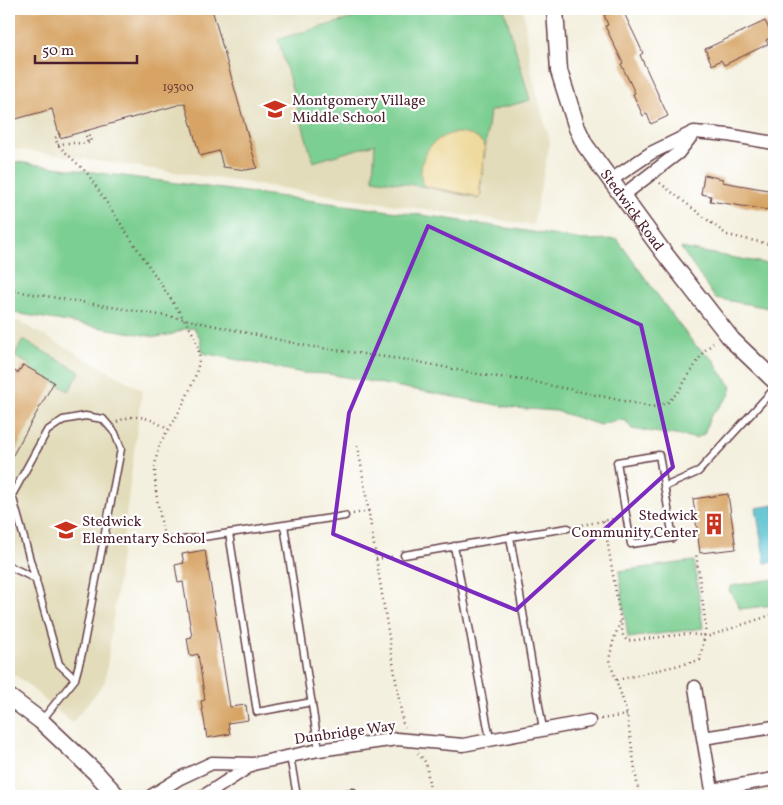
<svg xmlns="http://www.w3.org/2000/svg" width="783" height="805" font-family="Vollkorn,serif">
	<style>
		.built { fill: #e2dcba }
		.green { fill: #7bcf92; stroke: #62775e }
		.sand { fill: #eeda9e; stroke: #9c7c64 }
		.water { fill: #53bfce; stroke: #4e6f7c }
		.building { fill: #d7a465 }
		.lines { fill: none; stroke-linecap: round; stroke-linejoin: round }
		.service-casing { stroke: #643e46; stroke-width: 9 }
		.minor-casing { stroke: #643e46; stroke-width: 15 }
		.tertiary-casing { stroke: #643e46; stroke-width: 19 }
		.path { stroke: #643e46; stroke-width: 2.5; stroke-dasharray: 1 4; stroke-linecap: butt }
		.service { stroke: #fff; stroke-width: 6 }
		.minor { stroke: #fff; stroke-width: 12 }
		.tertiary { stroke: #fff; stroke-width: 16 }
		.marked { fill: none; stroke: #7b2cbf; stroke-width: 4; stroke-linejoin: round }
		.labels { text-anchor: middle; stroke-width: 4.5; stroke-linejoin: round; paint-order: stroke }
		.number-label { font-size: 12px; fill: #6d403a }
		.poi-label { font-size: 15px; fill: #4a1f2b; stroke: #fff; text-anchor: start }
		.street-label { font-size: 15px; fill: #4a1f2b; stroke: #fff }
	</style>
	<rect width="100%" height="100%" fill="#fff"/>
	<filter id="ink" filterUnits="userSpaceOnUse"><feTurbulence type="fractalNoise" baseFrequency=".02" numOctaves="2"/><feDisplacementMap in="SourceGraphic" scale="10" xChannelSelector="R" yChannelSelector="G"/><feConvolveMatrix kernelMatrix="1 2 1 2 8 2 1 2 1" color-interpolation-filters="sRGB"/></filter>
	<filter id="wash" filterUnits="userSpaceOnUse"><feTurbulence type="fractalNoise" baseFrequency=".0096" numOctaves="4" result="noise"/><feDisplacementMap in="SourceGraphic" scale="20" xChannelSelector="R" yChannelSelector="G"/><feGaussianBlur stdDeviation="1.12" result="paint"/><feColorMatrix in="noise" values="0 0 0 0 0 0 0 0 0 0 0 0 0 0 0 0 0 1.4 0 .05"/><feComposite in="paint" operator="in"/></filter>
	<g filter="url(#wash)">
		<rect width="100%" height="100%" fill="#f4f0df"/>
		<path class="built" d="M 9,9 L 523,9 L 532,76 L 550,142 L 533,225 L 9,148 Z
			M 9,321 L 20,322 L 142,390 L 105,682 L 72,723 L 23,681 L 9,671 Z"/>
		<path class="green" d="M 386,9 L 504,9 L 530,100 L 490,111 L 480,189 L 481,195 L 479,198 L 427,187 L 373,179 L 375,144 L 313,162 L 278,39 Z
			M 9,161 L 436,217 L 583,240 L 617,239 L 677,322 L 695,345 L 715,361 L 718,369 L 732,387 L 729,396 L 710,417 L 704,434 L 696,438 L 632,429 L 625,420 L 612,421 L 600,425 L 556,411 L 514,408 L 329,374 L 303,373 L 203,353 L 200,338 L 194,328 L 184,329 L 173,334 L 156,337 L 9,312 Z
			M 681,248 L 774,265 L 774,309 L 715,298 Z
			M 23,340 L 80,372 L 69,391 L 29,368 L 30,365 L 14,356 Z
			M 694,561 L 703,628 L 628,638 L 619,571 Z
			M 774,579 L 774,605 L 740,609 L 729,590 L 731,586 Z"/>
		<path class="sand" d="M 454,133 C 465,133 479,135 485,147 L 480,189 L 481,195 L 477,199 L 470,195 L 427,187 L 422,183 C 417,159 430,138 454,133 Z"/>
		<path class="water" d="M 774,505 L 774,562 L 765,563 L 756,508 Z"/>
		<g id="blocks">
			<path class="building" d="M 9,9 L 212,9 L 257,168 L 246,170 L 223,167 L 219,151 L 200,156 L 185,103 L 60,138 L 52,109 L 9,121 Z
				M 618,9 L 622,9 L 636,38 L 643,53 L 640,55 L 668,116 L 651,124 L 647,114 L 643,116 L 633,94 L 635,93 L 621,64 L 623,63 L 605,26 L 608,25 L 604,15 Z
				M 765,21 L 773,37 L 766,40 L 768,44 L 724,65 L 721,60 L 712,65 L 705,49 Z
				M 704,175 L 723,179 L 722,182 L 774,191 L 774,211 L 710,201 L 711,196 L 701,194 Z
				M 23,365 L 54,382 L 9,462 L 9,368 L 18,373 Z
				M 728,494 L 736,549 L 700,553 L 693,499 Z
				M 205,550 L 230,707 L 246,705 L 248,720 L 228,723 L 230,734 L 207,738 L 201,701 L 205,700 L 198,654 L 190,656 L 187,638 L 192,637 L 183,582 L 178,583 L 175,565 L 184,563 L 182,554 Z"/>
		</g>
	</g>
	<g filter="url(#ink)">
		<use href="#blocks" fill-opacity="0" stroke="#643e46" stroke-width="1"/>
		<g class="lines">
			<g class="service-casing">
				<path id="service" d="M 659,455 L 673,538 L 631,544 L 617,462 Z
					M 664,487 L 698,472 L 774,389
					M 284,525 L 345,516
					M 229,533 L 257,712 L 312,702
					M 510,537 L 568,528
					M 183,540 L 284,525 L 319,750
					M 454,546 L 490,739
					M 404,555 L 510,537 L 543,729
					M 9,566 L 36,579
					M 42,720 L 75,679 L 82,653 L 121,449 L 115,433 L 103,419 L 85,416 L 63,420 L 47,431 L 12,495 L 59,664 L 75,679
					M 290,756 L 297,796
					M 331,796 L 353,792 L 354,796"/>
			</g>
			<g class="minor-casing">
				<path id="minor" d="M 611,180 L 651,153 L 694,132 L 728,135 L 774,143
					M 622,196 L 678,153 L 693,134
					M 695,687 L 703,738
					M 774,727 L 703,738 L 712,790 L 774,779
					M 151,796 L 180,778 L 212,763 L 253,764 L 319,750 L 397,739 L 463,745 L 589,721
					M 204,796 L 253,764"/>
			</g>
			<g class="tertiary-casing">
				<g id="tertiary">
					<path id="s1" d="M 555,9 L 559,71 L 577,128 L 585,145 L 661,249 L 732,340 L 774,380"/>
					<path d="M 9,697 L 41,721 L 96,773 L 117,796"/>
				</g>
			</g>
			<path class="path" d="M 749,10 L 769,12 L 774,10
				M 85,131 L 88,144
				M 60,134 L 55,138 L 58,145 L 87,173 L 184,319 C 191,330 198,340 199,353 C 201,372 183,404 174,421 C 169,429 162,438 159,447 C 150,474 158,504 163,531 L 169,536 L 175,538
				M 58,145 C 73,140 80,146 91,142 L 88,130
				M 660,183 L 727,235 L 774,245
				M 9,290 L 184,319 L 307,346 L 414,361 L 483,375 L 525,380 L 652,407 L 667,403 L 678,392 L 704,351 L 716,341
				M 117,422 C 135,412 153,418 168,430
				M 358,446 L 403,724 L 405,727
				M 353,514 L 369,511
				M 604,521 L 623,635 L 627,641 L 687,634 L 709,636 L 774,614
				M 577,526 L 618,518
				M 376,559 L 395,556
				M 620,622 L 613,642 L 609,660 L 622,697 L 627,715 L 639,796
				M 617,680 L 700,660 L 706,627 L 696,553
				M 601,719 L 627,715
				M 418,753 L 426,763 L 431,796"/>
			<use href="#service" class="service"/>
			<use href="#minor" class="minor"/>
			<use href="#tertiary" class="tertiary"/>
		</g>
	</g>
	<path class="marked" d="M 428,226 L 641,325 L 673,467 L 516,610 L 333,534 L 349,413 Z"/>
	<defs>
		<g id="school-bare" transform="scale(1.725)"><path d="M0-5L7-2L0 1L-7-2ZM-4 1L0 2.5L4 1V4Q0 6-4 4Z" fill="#c8321e" stroke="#fff" stroke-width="2.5" paint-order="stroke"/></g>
		<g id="building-bare" transform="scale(1.725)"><path d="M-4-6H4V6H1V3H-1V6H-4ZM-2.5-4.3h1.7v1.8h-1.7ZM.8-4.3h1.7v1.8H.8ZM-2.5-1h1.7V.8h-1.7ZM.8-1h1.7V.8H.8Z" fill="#c8321e" stroke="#fff" stroke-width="2.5" paint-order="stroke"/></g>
	</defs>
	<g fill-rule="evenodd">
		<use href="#school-bare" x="275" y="109"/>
		<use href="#building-bare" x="714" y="524"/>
		<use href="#school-bare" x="66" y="530"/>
	</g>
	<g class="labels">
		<g class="number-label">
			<text x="178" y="91">19300</text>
		</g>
		<g class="poi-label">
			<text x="292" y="105">Montgomery Village<tspan x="292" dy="17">Middle School</tspan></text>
			<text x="698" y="520" text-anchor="end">Stedwick<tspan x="698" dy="17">Community Center</tspan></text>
			<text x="82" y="526">Stedwick<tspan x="82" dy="17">Elementary School</tspan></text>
		</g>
		<g class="street-label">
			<text dy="5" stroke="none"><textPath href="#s1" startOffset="221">Stedwick Road</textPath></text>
			<text transform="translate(345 732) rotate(-8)" y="5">Dunbridge Way</text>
		</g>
	</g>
	<rect width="783" height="805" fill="none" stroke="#fff" stroke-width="30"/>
	<path d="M35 55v8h102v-8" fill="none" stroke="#4a1f2b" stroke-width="2.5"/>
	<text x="42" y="55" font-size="15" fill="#4a1f2b" stroke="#ffffff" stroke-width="4" paint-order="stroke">50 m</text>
</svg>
